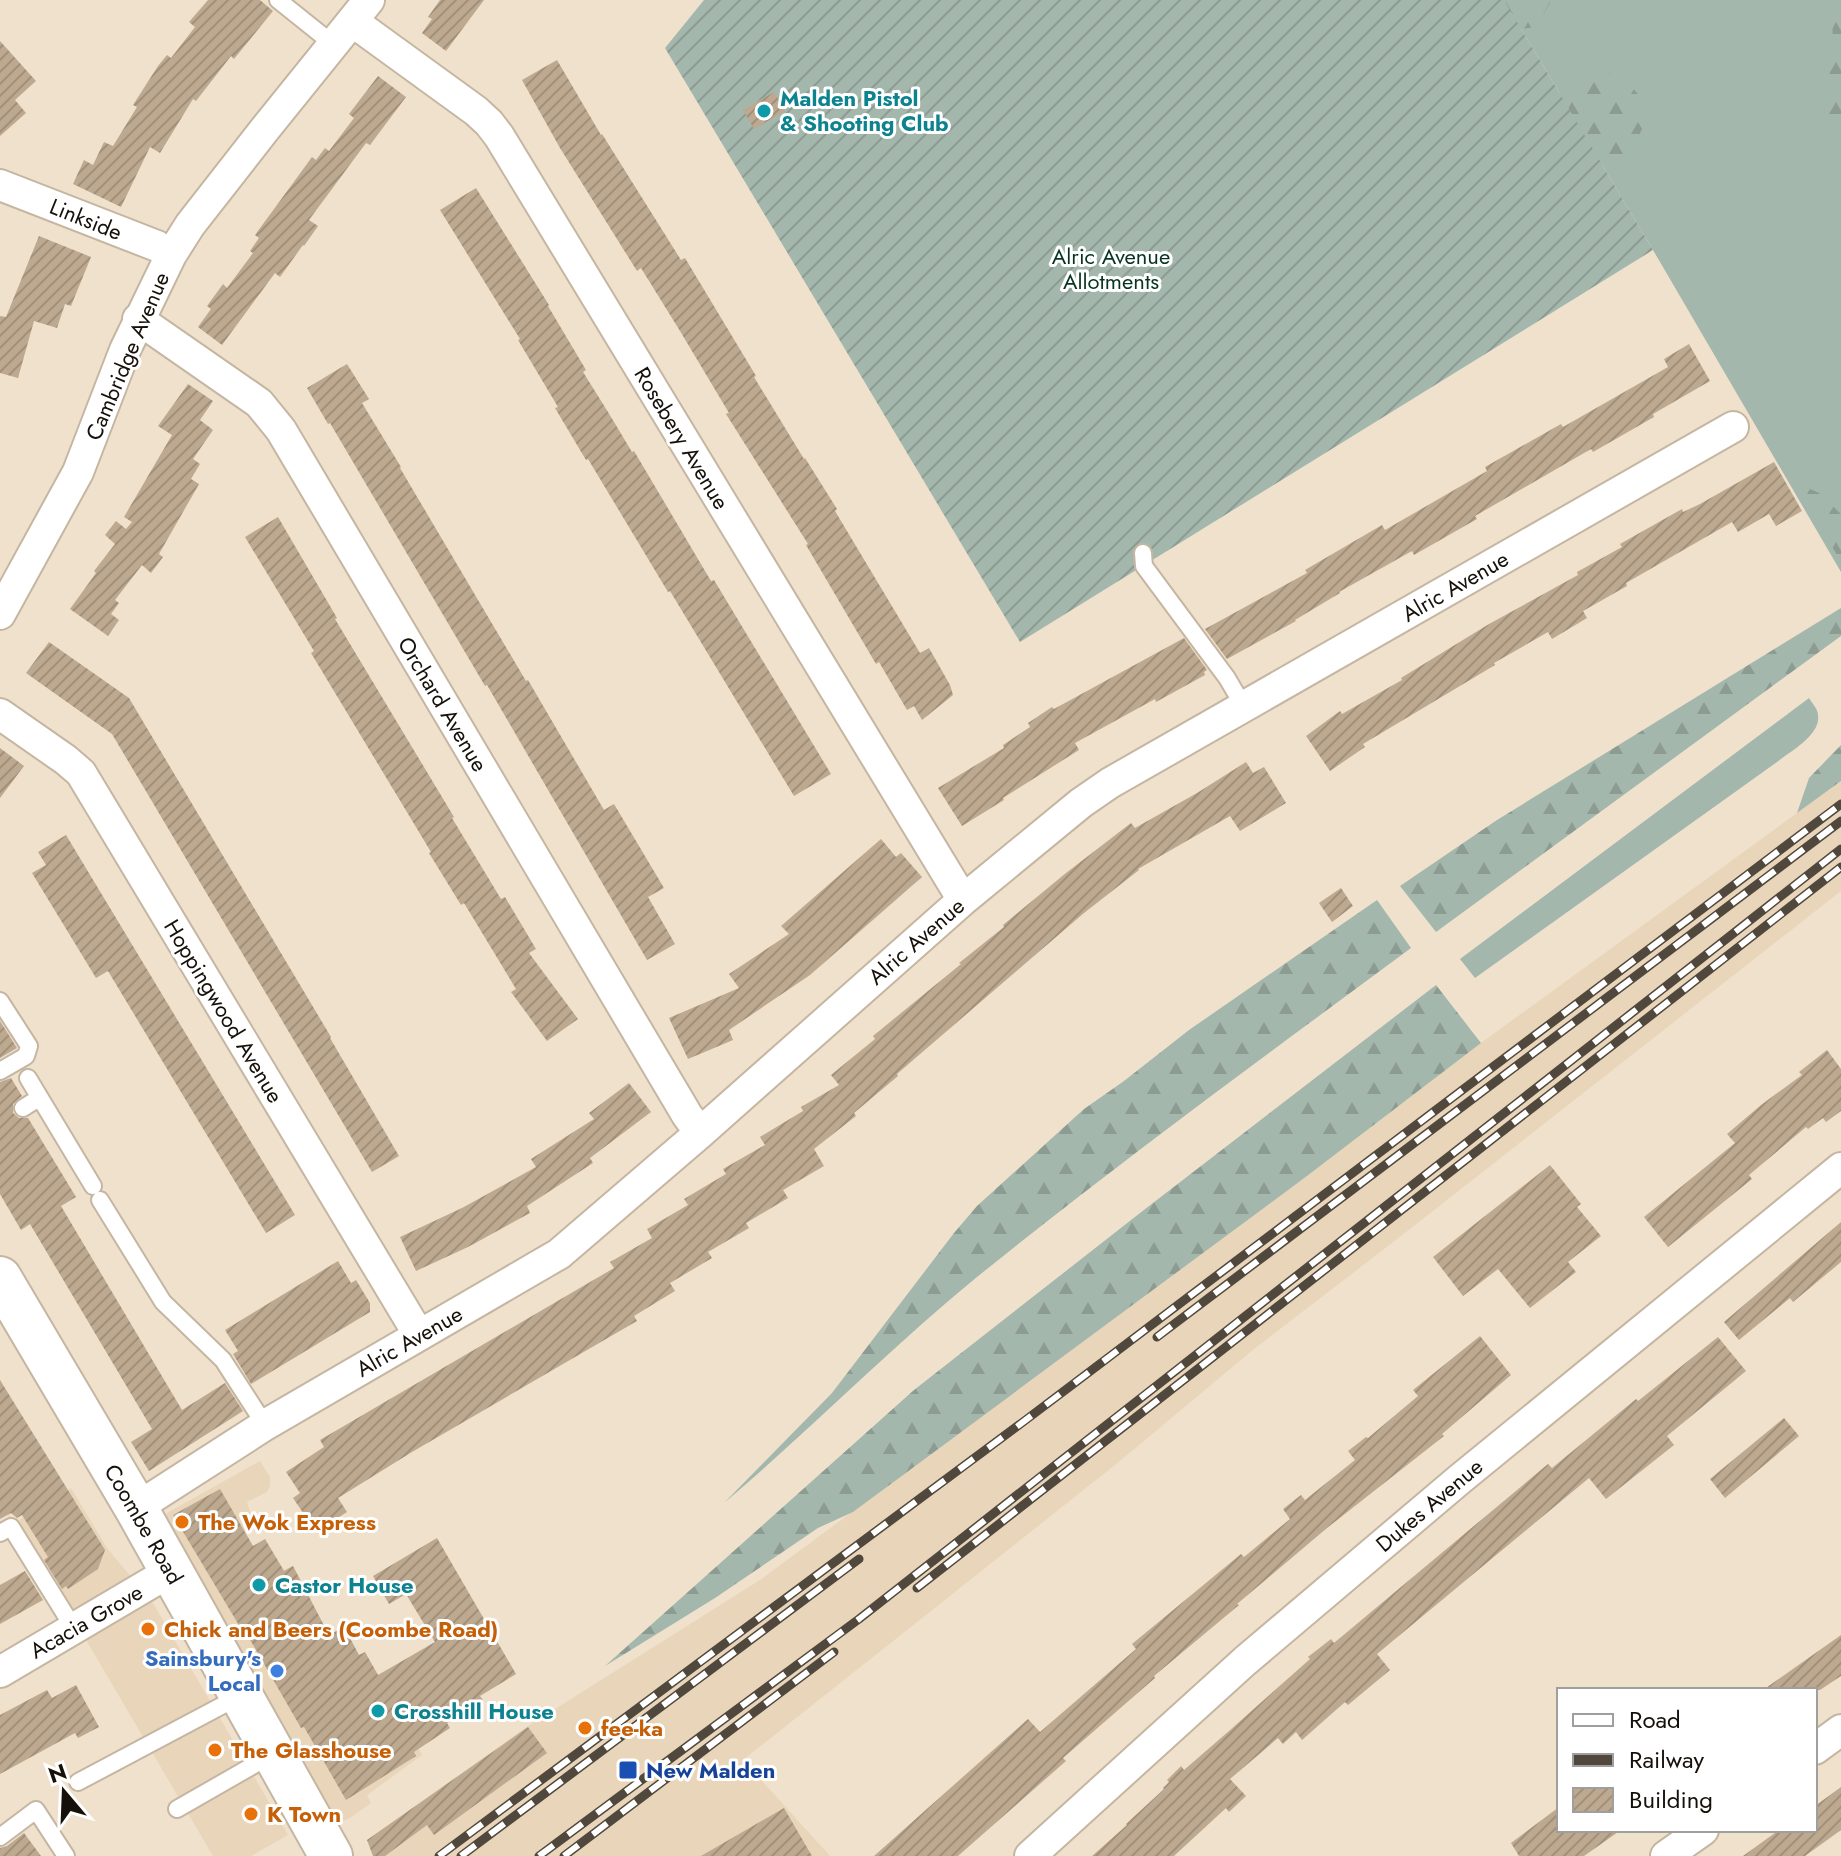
<svg xmlns="http://www.w3.org/2000/svg" width="1841" height="1856" font-family="Jost,sans-serif">
	<style>
		.built { fill: #e9d5ba }
		.grass { fill: #a4b7ac }
		.forest { fill: url(#forest-firs) }
		.garden { fill: url(#garden-furrows) }
		.building { fill: url(#building-hatch) }
		.lines { fill: none; stroke-linecap: round; stroke-linejoin: round }
		.service-casing { stroke: #c5b6a2; stroke-width: 20 }
		.minor-casing { stroke: #c5b6a2; stroke-width: 34 }
		.secondary-casing { stroke: #c5b6a2; stroke-width: 46 }
		.service { stroke: #fff; stroke-width: 16 }
		.minor { stroke: #fff; stroke-width: 30 }
		.secondary { stroke: #fff; stroke-width: 42 }
		.rail-casing { stroke: #50483d; stroke-width: 9 }
		.rail { stroke: #fff; stroke-width: 6; stroke-dasharray: 18; stroke-linecap: butt }
		.culture-dot { fill: #0f9aa8; stroke: #fff; stroke-width: 3 }
		.food-dot { fill: #e8710a; stroke: #fff; stroke-width: 3 }
		.shop-dot { fill: #3f7fe0; stroke: #fff; stroke-width: 3 }
		.transit-dot { fill: #1a4fb4; stroke: #fff; stroke-width: 3 }
		.labels { text-anchor: middle; stroke-width: 6; stroke-linejoin: round; paint-order: stroke }
		.culture-label { font-size: 22px; font-weight: bold; fill: #0d838f; stroke: #fff; text-anchor: start }
		.street-label { font-size: 22px; fill: #151009; stroke: #fff }
		.park-label { font-size: 22px; fill: #073421; stroke: #fff }
		.food-label { font-size: 22px; font-weight: bold; fill: #c56008; stroke: #fff; text-anchor: start }
		.shop-label { font-size: 22px; font-weight: bold; fill: #366cbe; stroke: #fff; text-anchor: end }
		.transit-label { font-size: 22px; font-weight: bold; fill: #164399; stroke: #fff; text-anchor: start }
	</style>
	<defs>
		<pattern id="forest-firs" width="22" height="20" patternUnits="userSpaceOnUse" patternTransform="scale(2)"><rect width="22" height="20" fill="#a4b7ac"/><path d="M5 1l3.5 6h-7zM16 11l3.5 6h-7z" fill="#8c9c93"/></pattern>
		<pattern id="garden-furrows" width="10" height="10" patternUnits="userSpaceOnUse" patternTransform="scale(2)"><rect width="10" height="10" fill="#a4b7ac"/><path d="M-1 1l2-2M0 10L10 0M9 11l2-2" fill="none" stroke="#8c9c93"/></pattern>
		<pattern id="building-hatch" width="6" height="6" patternUnits="userSpaceOnUse" patternTransform="scale(2)"><rect width="6" height="6" fill="#bda98f"/><path d="M-1 1l2-2M0 6l6-6M5 7l2-2" fill="none" stroke="#a2907a"/></pattern>
	</defs>
	<rect width="100%" height="100%" fill="#f0e1cc"/>
	<path class="built" d="M 1841,781 L 1841,891 L 1401,1236 L 1254,1349 L 1120,1461 L 743,1760 L 830,1856 L 373,1856 L 367,1840 L 528,1726 L 760,1580 L 1307,1176 L 1481,1043 Z
		M 260,1461 L 270,1477 L 270,1486 L 267,1492 L 247,1502 L 255,1527 L 246,1534 L 253,1546 L 265,1539 L 284,1570 L 293,1566 L 311,1599 L 306,1601 L 322,1630 L 326,1628 L 329,1635 L 344,1627 L 359,1655 L 365,1652 L 422,1755 L 367,1795 L 371,1803 L 350,1818 L 336,1824 L 305,1782 L 308,1771 L 246,1667 L 164,1517 L 167,1513 Z
		M 71,1488 L 107,1548 L 153,1603 L 288,1835 L 251,1856 L 213,1856 L 82,1633 L 6,1512 L 16,1522 Z"/>
	<path class="grass" d="M 1504,0 L 1841,0 L 1841,572 L 1653,250 Z
		M 1809,698 C 1812,703 1818,709 1818,715 C 1821,735 1791,751 1777,762 L 1475,978 L 1460,959 Z"/>
	<path class="forest" d="M 1477,0 L 1552,0 L 1535,27 L 1506,31 Z
		M 1831,0 L 1841,0 L 1841,133 L 1822,102 C 1834,67 1834,37 1831,0 Z
		M 1588,73 C 1595,73 1605,72 1612,74 C 1622,77 1631,86 1637,93 C 1656,116 1638,146 1615,159 C 1608,163 1599,165 1591,168 L 1553,103 L 1567,81 Z
		M 1810,489 L 1819,493 L 1841,514 L 1841,562 L 1803,496 L 1804,491 Z
		M 1841,608 L 1841,636 L 1436,932 L 1400,886 L 1497,820 Z
		M 1841,745 L 1841,781 L 1797,813 L 1809,778 Z
		M 1377,900 L 1411,948 C 1265,1056 1118,1163 977,1277 C 889,1349 810,1430 724,1503 L 832,1393 L 954,1233 L 977,1206 L 1084,1109 L 1124,1081 L 1189,1030 Z
		M 1436,985 L 1481,1043 L 1307,1176 L 853,1512 L 818,1528 L 715,1598 L 605,1666 L 914,1390 L 1140,1213 Z"/>
	<path class="garden" d="M 704,0 L 1504,0 L 1653,250 L 1020,642 L 665,48 Z"/>
	<path class="building" d="M 208,0 L 260,0 L 273,11 L 234,59 L 231,56 L 196,101 L 193,99 L 160,153 L 150,147 L 121,207 L 73,184 L 84,160 L 93,165 L 104,142 L 113,146 L 137,107 L 133,105 L 158,66 L 167,55 L 171,58 L 195,27 L 189,22 Z
		M 440,0 L 484,0 L 446,51 L 422,33 L 432,19 L 428,17 Z
		M 0,41 L 36,81 L 15,100 L 26,113 L 0,136 Z
		M 557,60 L 601,135 L 602,134 L 681,260 L 685,258 L 756,376 L 754,377 L 804,459 L 805,458 L 837,509 L 835,511 L 920,653 L 929,648 L 950,685 L 953,695 L 922,720 L 914,706 L 907,710 L 879,662 L 876,664 L 806,545 L 808,544 L 726,414 L 729,413 L 680,331 L 641,268 L 637,271 L 560,148 L 522,80 Z
		M 378,76 L 406,97 L 370,145 L 366,143 L 309,220 L 318,226 L 304,246 L 303,245 L 280,277 L 275,273 L 222,345 L 198,327 L 211,309 L 207,306 L 223,284 L 227,288 L 253,253 L 250,251 L 259,238 L 255,235 L 312,157 L 316,160 L 325,148 L 329,151 L 354,118 L 349,114 Z
		M 774,92 L 785,111 L 754,129 L 743,110 Z
		M 476,188 L 549,305 L 548,306 L 586,370 L 583,372 L 608,412 L 632,452 L 634,451 L 711,581 L 714,580 L 831,774 L 794,796 L 670,591 L 668,592 L 588,459 L 586,460 L 555,408 L 558,407 L 518,340 L 520,339 L 440,210 Z
		M 39,236 L 91,257 L 71,306 L 65,304 L 57,328 L 34,321 L 18,378 L 0,373 L 0,316 L 6,317 Z
		M 1689,344 L 1710,381 L 1653,414 L 1654,417 L 1593,452 L 1591,449 L 1520,490 L 1475,516 L 1477,519 L 1414,555 L 1412,551 L 1339,592 L 1340,593 L 1295,620 L 1296,621 L 1227,659 L 1205,629 L 1307,573 L 1305,570 L 1382,525 L 1385,530 L 1487,471 L 1485,467 L 1561,424 L 1563,427 L 1668,367 L 1664,359 Z
		M 347,364 L 369,399 L 362,403 L 401,467 L 400,468 L 526,681 L 528,680 L 604,810 L 614,804 L 664,888 L 648,897 L 675,944 L 647,960 L 487,685 L 485,686 L 330,423 L 328,424 L 307,388 Z
		M 188,384 L 213,401 L 200,420 L 213,430 L 193,459 L 200,464 L 191,479 L 199,484 L 159,554 L 163,557 L 151,573 L 142,565 L 115,600 L 119,603 L 111,614 L 119,620 L 108,636 L 70,609 L 96,573 L 94,571 L 115,544 L 105,535 L 116,521 L 126,529 L 132,522 L 124,517 L 172,435 L 158,426 Z
		M 1774,462 L 1802,511 L 1776,526 L 1769,514 L 1738,532 L 1732,522 L 1626,583 L 1627,586 L 1583,611 L 1587,618 L 1552,639 L 1548,632 L 1494,663 L 1495,665 L 1363,744 L 1365,747 L 1330,771 L 1306,736 L 1340,711 L 1342,714 L 1402,680 L 1401,678 L 1489,624 L 1578,575 L 1577,572 L 1622,547 L 1620,544 L 1682,509 L 1683,512 L 1700,504 Z
		M 278,517 L 337,618 L 335,619 L 454,817 L 452,818 L 501,899 L 505,897 L 536,949 L 529,953 L 578,1019 L 547,1041 L 511,992 L 516,989 L 464,903 L 461,905 L 429,853 L 431,852 L 311,653 L 314,651 L 245,537 Z
		M 1184,638 L 1207,670 L 1204,672 L 1205,675 L 1156,702 L 1155,699 L 1075,743 L 1079,750 L 1003,798 L 1004,800 L 962,826 L 938,788 L 1004,748 L 1003,745 L 1030,727 L 1028,723 L 1052,707 L 1054,709 Z
		M 49,642 L 129,698 L 331,1037 L 330,1038 L 399,1156 L 372,1172 L 112,734 L 26,673 Z
		M 0,748 L 24,766 L 0,798 Z
		M 1246,762 L 1253,773 L 1264,767 L 1286,803 L 1240,831 L 1230,816 L 1138,869 L 1139,870 L 1084,913 L 912,1061 L 897,1074 L 898,1076 L 854,1113 L 856,1116 L 814,1149 L 824,1166 L 783,1190 L 788,1198 L 746,1223 L 749,1228 L 708,1252 L 712,1258 L 670,1283 L 675,1291 L 634,1316 L 637,1321 L 412,1452 L 338,1498 L 347,1512 L 316,1532 L 293,1498 L 300,1493 L 286,1472 L 324,1447 L 320,1440 L 614,1268 L 610,1262 L 652,1238 L 647,1229 L 688,1205 L 684,1199 L 726,1174 L 723,1169 L 765,1145 L 760,1137 L 803,1111 L 801,1107 L 839,1085 L 831,1075 L 875,1039 L 873,1036 L 961,964 L 959,963 L 1004,927 L 1003,925 L 1066,873 L 1131,823 L 1135,828 L 1197,793 Z
		M 66,835 L 295,1215 L 266,1233 L 108,971 L 96,978 L 32,873 L 46,865 L 38,852 Z
		M 881,839 L 896,857 L 901,853 L 922,877 L 810,975 L 729,1030 L 733,1040 L 688,1059 L 669,1018 L 739,988 L 729,974 L 789,934 L 781,926 Z
		M 1341,888 L 1353,906 L 1332,922 L 1319,903 Z
		M 0,1021 L 17,1048 L 0,1058 Z
		M 1827,1050 L 1841,1069 L 1841,1111 L 1826,1122 L 1823,1118 L 1808,1129 L 1806,1127 L 1749,1175 L 1752,1179 L 1668,1247 L 1644,1217 L 1735,1143 L 1727,1134 L 1761,1105 L 1802,1075 L 1799,1072 Z
		M 11,1078 L 22,1096 L 13,1104 L 13,1113 L 19,1118 L 28,1118 L 76,1197 L 61,1206 L 182,1410 L 225,1383 L 243,1411 L 149,1471 L 131,1442 L 152,1429 L 30,1224 L 21,1230 L 0,1194 L 0,1082 Z
		M 629,1083 L 651,1112 L 590,1158 L 593,1163 L 527,1206 L 530,1213 L 468,1247 L 416,1271 L 400,1237 L 462,1208 L 536,1167 L 531,1159 L 594,1119 L 589,1113 Z
		M 1550,1165 L 1581,1204 L 1577,1207 L 1601,1236 L 1568,1262 L 1576,1272 L 1530,1308 L 1498,1269 L 1463,1296 L 1433,1257 Z
		M 1841,1222 L 1841,1262 L 1793,1302 L 1790,1298 L 1739,1340 L 1724,1322 Z
		M 338,1261 L 351,1283 L 356,1280 L 370,1303 L 370,1312 L 251,1384 L 233,1354 L 238,1351 L 225,1330 Z
		M 1480,1336 L 1511,1375 L 1442,1434 L 1444,1436 L 1327,1528 L 1237,1604 L 1239,1605 L 1154,1676 L 1155,1678 L 1063,1758 L 1066,1761 L 958,1856 L 874,1856 L 1028,1719 L 1040,1732 L 1136,1649 L 1132,1644 L 1241,1554 L 1244,1557 L 1290,1519 L 1283,1509 L 1301,1495 L 1305,1500 L 1355,1460 L 1348,1451 L 1366,1437 L 1368,1438 L 1418,1396 L 1413,1390 Z
		M 1718,1337 L 1746,1371 L 1667,1436 L 1674,1445 L 1606,1499 L 1589,1478 L 1377,1654 L 1390,1670 L 1348,1705 L 1345,1702 L 1302,1740 L 1296,1732 L 1283,1744 L 1278,1738 L 1230,1779 L 1246,1796 L 1229,1812 L 1226,1808 L 1174,1856 L 1092,1856 L 1127,1825 L 1126,1824 L 1164,1789 L 1163,1788 L 1169,1782 L 1167,1780 L 1181,1766 L 1184,1770 L 1229,1731 L 1310,1659 L 1308,1657 L 1331,1639 L 1334,1643 L 1548,1464 L 1552,1468 L 1636,1399 L 1638,1401 Z
		M 0,1380 L 105,1550 L 98,1569 L 68,1589 L 66,1586 L 62,1589 L 44,1560 L 48,1557 L 22,1515 L 17,1518 L 11,1513 L 0,1519 Z
		M 1784,1418 L 1799,1436 L 1725,1498 L 1710,1479 Z
		M 220,1489 L 253,1546 L 265,1539 L 284,1571 L 293,1566 L 329,1635 L 344,1627 L 359,1655 L 365,1652 L 378,1675 L 435,1642 L 406,1594 L 389,1604 L 373,1576 L 437,1538 L 516,1674 L 480,1696 L 483,1700 L 447,1723 L 450,1728 L 414,1752 L 416,1756 L 346,1800 L 304,1727 L 301,1728 L 248,1636 L 246,1637 L 173,1515 Z
		M 25,1571 L 43,1600 L 0,1624 L 0,1585 Z
		M 1841,1635 L 1841,1676 L 1820,1690 L 1763,1690 Z
		M 76,1685 L 99,1727 L 78,1738 L 75,1733 L 0,1774 L 0,1715 L 47,1690 L 52,1698 Z
		M 528,1727 L 547,1753 L 434,1835 L 427,1825 L 385,1856 L 373,1856 L 367,1840 Z
		M 1841,1787 L 1841,1830 L 1805,1856 L 1743,1856 L 1779,1830 L 1815,1830 L 1815,1806 Z
		M 1559,1807 L 1559,1830 L 1621,1830 L 1584,1856 L 1519,1856 L 1511,1843 Z
		M 784,1808 L 812,1856 L 701,1856 Z
		M 24,1833 L 41,1856 L 0,1856 L 0,1848 L 7,1846 Z"/>
	<g class="lines">
		<g class="service-casing">
			<path id="service" d="M 278,0 L 333,44
				M 1143,553 L 1144,566 L 1227,678 L 1244,707
				M 0,1001 L 29,1046 L 26,1056 L 0,1071
				M 28,1078 L 93,1186
				M 23,1108 L 39,1098
				M 100,1200 L 163,1302 L 223,1360 L 265,1425
				M 0,1533 L 11,1527 L 73,1627
				M 78,1782 L 240,1696
				M 177,1809 L 273,1754
				M 0,1837 L 36,1810 L 66,1856"/>
		</g>
		<g class="minor-casing">
			<path id="minor" d="M 352,21 L 476,111 L 489,123 L 499,136 L 963,900
				M 0,185 L 157,246 L 171,255
				M 138,319 L 259,403 L 281,430 L 687,1115 L 700,1133
				M 0,614 L 78,472 L 125,350 L 171,255 L 190,225 L 265,129 L 369,0
				M 0,714 L 66,760 L 81,773 L 419,1335
				M 136,1508 L 265,1425 L 559,1254 L 700,1133 L 963,900 L 1081,803 L 1110,783 L 1733,427
				M 0,1672 L 171,1571
				M 1815,1749 L 1841,1730
				M 1030,1856 L 1245,1661 L 1460,1479 L 1841,1168
				M 1666,1856 L 1703,1830"/>
		</g>
		<g class="secondary-casing">
			<path id="secondary" d="M 0,1278 L 136,1508 L 331,1856"/>
		</g>
		<use href="#service" class="service"/>
		<use href="#minor" class="minor"/>
		<use href="#secondary" class="secondary"/>
		<g class="rail-casing">
			<path id="rail" d="M 1157,1337 L 1841,821
				M 917,1588 L 1841,867
				M 439,1856 L 1023,1422 L 1841,804
				M 461,1856 L 859,1559
				M 539,1856 L 859,1619 L 1841,849
				M 564,1856 L 834,1652"/>
		</g>
		<use href="#rail" class="rail"/>
	</g>
	<g class="culture-dot">
		<circle cx="764" cy="111" r="8"/>
		<circle cx="259" cy="1585" r="8"/>
		<circle cx="378" cy="1711" r="8"/>
	</g>
	<g class="food-dot">
		<circle cx="182" cy="1522" r="8"/>
		<circle cx="148" cy="1629" r="8"/>
		<circle cx="585" cy="1728" r="8"/>
		<circle cx="215" cy="1750" r="8"/>
		<circle cx="251" cy="1814" r="8"/>
	</g>
	<circle class="shop-dot" cx="277" cy="1671" r="8"/>
	<rect class="transit-dot" x="618" y="1760" width="20" height="20" rx="4"/>
	<g class="labels">
		<g class="culture-label">
			<text x="780" y="106">Malden Pistol<tspan x="780" dy="25">&amp; Shooting Club</tspan></text>
			<text x="275" y="1593">Castor House</text>
			<text x="394" y="1719">Crosshill House</text>
		</g>
		<g class="street-label">
			<text transform="translate(86 219) rotate(22)" y="8">Linkside</text>
			<text transform="translate(127 356) rotate(-67)" y="8">Cambridge Avenue</text>
			<text transform="translate(682 438) rotate(59)" y="8">Rosebery Avenue</text>
			<text transform="translate(1455 586) rotate(-30)" y="8">Alric Avenue</text>
			<text transform="translate(443 704) rotate(59)" y="8">Orchard Avenue</text>
			<text transform="translate(916 941) rotate(-41)" y="8">Alric Avenue</text>
			<text transform="translate(224 1011) rotate(59)" y="8">Hoppingwood Avenue</text>
			<text transform="translate(409 1341) rotate(-30)" y="8">Alric Avenue</text>
			<text transform="translate(1429 1505) rotate(-40)" y="8">Dukes Avenue</text>
			<text transform="translate(144 1524) rotate(60)" y="8">Coombe Road</text>
			<text transform="translate(86 1621) rotate(-30)" y="8">Acacia Grove</text>
		</g>
		<g class="park-label">
			<text x="1111" y="264">Alric Avenue<tspan x="1111" dy="25">Allotments</tspan></text>
		</g>
		<g class="food-label">
			<text x="198" y="1530">The Wok Express</text>
			<text x="164" y="1637">Chick and Beers (Coombe Road)</text>
			<text x="601" y="1736">fee-ka</text>
			<text x="231" y="1758">The Glasshouse</text>
			<text x="267" y="1822">K Town</text>
		</g>
		<g class="shop-label">
			<text x="261" y="1666">Sainsbury's<tspan x="261" dy="25">Local</tspan></text>
		</g>
		<g class="transit-label">
			<text x="646" y="1778">New Malden</text>
		</g>
	</g>
	<rect x="1557" y="1688" width="260" height="144" fill="#ffffff" stroke="#a19f9d" stroke-width="2"/>
	<rect x="1573" y="1714" width="40" height="12" fill="#ffffff" stroke="#a19f9d" stroke-width="2"/>
	<text x="1629" y="1728" font-size="24" fill="#151009">Road</text>
	<rect x="1573" y="1754" width="40" height="12" fill="#50483d" stroke="#a19f9d" stroke-width="2"/>
	<text x="1629" y="1768" font-size="24" fill="#151009">Railway</text>
	<rect x="1573" y="1788" width="40" height="24" fill="url(#building-hatch)" stroke="#a19f9d" stroke-width="2"/>
	<text x="1629" y="1808" font-size="24" fill="#151009">Building</text>
	<g transform="translate(64 1792) rotate(341)" stroke="#ffffff" stroke-width="6" paint-order="stroke">
	<path d="M0-6L14 30L0 20L-14 30Z" fill="#151009"/>
	<text y="-12" font-size="22" font-weight="bold" text-anchor="middle" fill="#151009">N</text>
	</g>
</svg>
